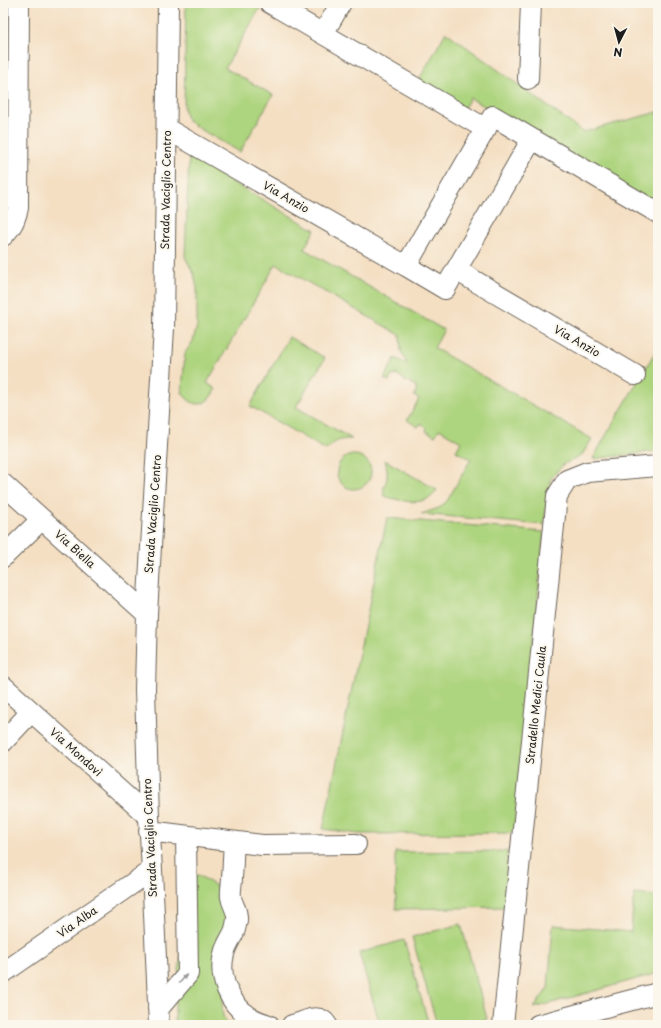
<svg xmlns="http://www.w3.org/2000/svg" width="661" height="1028" font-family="'Playpen Sans',sans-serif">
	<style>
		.green { fill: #add47e; stroke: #64784d }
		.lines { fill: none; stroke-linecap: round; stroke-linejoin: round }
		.minor-casing { stroke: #686056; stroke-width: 22 }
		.minor { stroke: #fff; stroke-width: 20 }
		.oneway { fill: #999 }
		.labels { text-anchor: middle; stroke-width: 4; stroke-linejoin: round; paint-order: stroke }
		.street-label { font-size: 11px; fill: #1c1c1c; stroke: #fbf7ec }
	</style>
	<rect width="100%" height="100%" fill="#fbf7ec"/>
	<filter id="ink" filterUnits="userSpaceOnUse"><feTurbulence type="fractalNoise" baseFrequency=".025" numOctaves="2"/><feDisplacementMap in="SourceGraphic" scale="8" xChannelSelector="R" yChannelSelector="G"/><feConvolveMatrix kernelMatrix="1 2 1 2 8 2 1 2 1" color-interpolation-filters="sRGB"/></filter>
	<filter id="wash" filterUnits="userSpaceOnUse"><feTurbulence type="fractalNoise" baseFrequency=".012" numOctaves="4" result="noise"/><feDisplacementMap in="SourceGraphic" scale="16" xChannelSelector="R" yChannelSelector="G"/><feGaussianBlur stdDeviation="0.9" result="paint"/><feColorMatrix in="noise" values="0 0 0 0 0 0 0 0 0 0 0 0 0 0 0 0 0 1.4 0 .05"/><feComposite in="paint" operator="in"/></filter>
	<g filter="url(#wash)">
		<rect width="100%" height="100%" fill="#f4dfc3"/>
		<path class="green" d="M 186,3 L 263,3 L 225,68 L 273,95 L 240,152 L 200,129 L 188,121 L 184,111 Z
			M 446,32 L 583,132 L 658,112 L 658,206 L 470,98 L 464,108 L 417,83 Z
			M 189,157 L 315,230 L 304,249 L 444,330 L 434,348 L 592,439 L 582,455 L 564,464 L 551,478 L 548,492 L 544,525 L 421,514 L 439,508 L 447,501 L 471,459 L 456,451 L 461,442 L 439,429 L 435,436 L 426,431 L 427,428 L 420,424 L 418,427 L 407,420 L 419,399 L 414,396 L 417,389 L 415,388 L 416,386 L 407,381 L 406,382 L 404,381 L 404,379 L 396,374 L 395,376 L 392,375 L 389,381 L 384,379 L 395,358 L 407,364 L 401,351 L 400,335 L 276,264 L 207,383 L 216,389 C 213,393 209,401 203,403 C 194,407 186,399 182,392 L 185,353 L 193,341 L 197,326 L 197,288 L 194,274 L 185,257 Z
			M 289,337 L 325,358 L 296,407 L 352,439 C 339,439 335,441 326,450 L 250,406 Z
			M 658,347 L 658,451 L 593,459 L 601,444 Z
			M337 472a17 17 0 1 1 34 0a17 17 0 1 1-34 0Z
			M 385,460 L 437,490 C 435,492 433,496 431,497 C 417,506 399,500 384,496 C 382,485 386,486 387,477 C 388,471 386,465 385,460 Z
			M 387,518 L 544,532 L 516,833 L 358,834 L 323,829 Z
			M 507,851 L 508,907 L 396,909 L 395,852 Z
			M 192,873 L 200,876 L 216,886 L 222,894 L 229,915 L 223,1002 C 221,1011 222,1020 231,1025 L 175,1025 L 175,1001 Z
			M 634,894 L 658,896 L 658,973 L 534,1008 L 548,988 L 553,925 L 631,932 Z
			M 461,924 L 487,1019 L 465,1025 L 437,1025 L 412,937 Z
			M 404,940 L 429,1025 L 380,1025 L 359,953 Z"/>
	</g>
	<g filter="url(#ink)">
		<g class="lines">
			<g class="minor-casing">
				<path id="minor" d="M 270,3 L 486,129
					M 323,34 L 341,3
					M 528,79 L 531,3
					M 167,129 L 406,266
					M 532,139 L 445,289 L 406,266 L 493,116 L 658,213
					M 3,236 C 12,226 15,221 18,208 L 19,3
					M 456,270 L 635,375
					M 3,484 L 147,614
					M 3,557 L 42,519
					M 3,686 L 149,817
					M 3,742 L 31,712
					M 149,831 L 262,845 L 356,844
					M 234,842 C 233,854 233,866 232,878 C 232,884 230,891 231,897 C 232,905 238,910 237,920 C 236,924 236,928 234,932 C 231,939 226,945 224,954 C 218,977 229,1004 250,1017 C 256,1021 263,1023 269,1025
					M 3,973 L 152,870
					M 158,1009 L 188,974 L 186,836
					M 159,1025 L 152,870 L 149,817 L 145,689 L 147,614 L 164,328 L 168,3
					M 292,1025 C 304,1023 318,1011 327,1025
					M 503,1025 L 557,496 L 567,480 L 587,472 L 658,466
					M 538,1025 L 658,993"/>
			</g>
			<use href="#minor" class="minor"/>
		</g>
		<defs><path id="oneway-solid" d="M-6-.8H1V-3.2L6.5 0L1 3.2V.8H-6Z"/></defs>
		<use class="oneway" href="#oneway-solid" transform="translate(183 979) rotate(-50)"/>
	</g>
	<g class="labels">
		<g class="street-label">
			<text transform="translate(166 190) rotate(-89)" y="4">Strada Vaciglio Centro</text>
			<text transform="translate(286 197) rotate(30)" y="4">Via Anzio</text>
			<text transform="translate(577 341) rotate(30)" y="4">Via Anzio</text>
			<text transform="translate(153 514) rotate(-86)" y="4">Strada Vaciglio Centro</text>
			<text transform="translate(75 549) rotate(42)" y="4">Via Biella</text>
			<text transform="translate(536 705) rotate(-84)" y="4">Stradello Medici Caula</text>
			<text transform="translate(76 752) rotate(42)" y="4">Via Mondovì</text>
			<text transform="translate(150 838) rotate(-93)" y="4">Strada Vaciglio Centro</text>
			<text transform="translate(77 922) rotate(-35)" y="4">Via Alba</text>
		</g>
	</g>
	<rect width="661" height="1028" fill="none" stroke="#fbf7ec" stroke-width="16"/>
	<g transform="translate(619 42) rotate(186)" stroke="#fbf7ec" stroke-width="3" paint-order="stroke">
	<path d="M0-3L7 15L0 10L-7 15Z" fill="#1c1c1c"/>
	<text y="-6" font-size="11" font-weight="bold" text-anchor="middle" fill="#1c1c1c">N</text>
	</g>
</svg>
